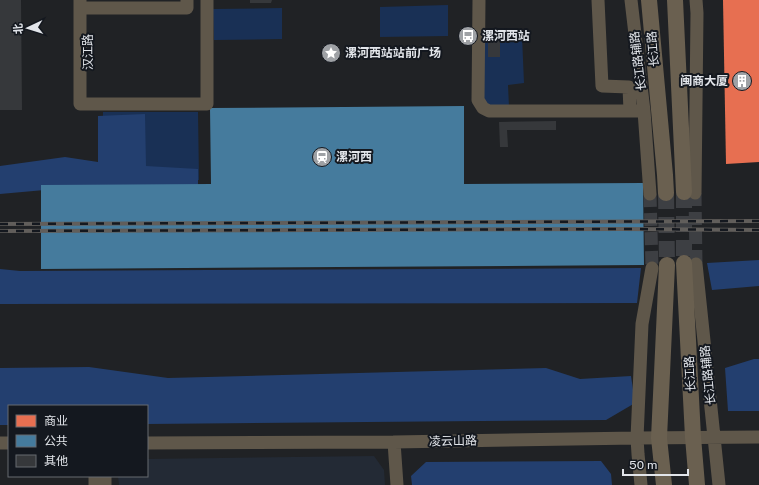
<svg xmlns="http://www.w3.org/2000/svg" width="759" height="485" font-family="'Public Sans','Noto Sans SC',sans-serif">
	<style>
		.built { fill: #232a35 }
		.green { fill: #193055 }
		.forest { fill: #233f6f }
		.shops { fill: #e76f51 }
		.public { fill: #457b9d }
		.building { fill: #36383b }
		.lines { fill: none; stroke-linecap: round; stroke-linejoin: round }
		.minor-tunnel { stroke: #3d3f43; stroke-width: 13; stroke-dasharray: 13 6; stroke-linecap: butt }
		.major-tunnel { stroke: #3d3f43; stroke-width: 16; stroke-dasharray: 16 8; stroke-linecap: butt }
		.minor { stroke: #5f574a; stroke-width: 13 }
		.major { stroke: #6a6050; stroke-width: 16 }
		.rail-casing { stroke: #615e5b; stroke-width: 4 }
		.rail { stroke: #14181f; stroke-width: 2.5; stroke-dasharray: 8; stroke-linecap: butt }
		.labels { text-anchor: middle; stroke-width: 4; stroke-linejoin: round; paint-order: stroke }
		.poi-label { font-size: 12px; font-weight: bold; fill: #e2e5ea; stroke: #14181f; text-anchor: start }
		.street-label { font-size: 12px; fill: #e2e5ea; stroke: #14181f }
	</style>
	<rect width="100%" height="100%" fill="#202225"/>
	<path class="built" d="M 374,456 L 384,470 L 385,485 L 119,485 L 118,476 L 147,476 L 147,459 Z"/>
	<path class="green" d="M 448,5 L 448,36 L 380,37 L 380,7 Z
		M 282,8 L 282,39 L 214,40 L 213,9 Z
		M 511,29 L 518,32 L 522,36 L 524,83 L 508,85 L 509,107 L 491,108 L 482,101 L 481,30 Z
		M 103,112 L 198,112 L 199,180 L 103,181 Z"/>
	<path class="forest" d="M 145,114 L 146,166 L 198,169 L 198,188 L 78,187 L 0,194 L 0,166 L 65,157 L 98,162 L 98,116 Z
		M 759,260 L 759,286 L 712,290 L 707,263 Z
		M 641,268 L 637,303 L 0,304 L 0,269 L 20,271 Z
		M 754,359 L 759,359 L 759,411 L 728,411 L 725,368 Z
		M 89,367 L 168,378 L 546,368 L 580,379 L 631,376 L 635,403 L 606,420 L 147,424 L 147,406 L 9,406 L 9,425 L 0,425 L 0,368 Z
		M 601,461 L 611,474 L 612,485 L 412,485 L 411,476 L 426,462 Z"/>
	<path class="shops" d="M 723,0 L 759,0 L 759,162 L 726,164 Z"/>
	<path class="public" d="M 464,106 L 464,184 L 643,183 L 644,265 L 41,269 L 41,185 L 211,184 L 210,108 Z"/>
	<path class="building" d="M 0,0 L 21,0 L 22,110 L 0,110 Z
		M 250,0 L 272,0 L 271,3 L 250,3 Z
		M 500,40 L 500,57 L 488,57 L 488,41 Z
		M 556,121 L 556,130 L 507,130 L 508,147 L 500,147 L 499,122 Z"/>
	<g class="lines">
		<path class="minor-tunnel" d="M 695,193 L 696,264
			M 650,194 L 652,268"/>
		<path class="major-tunnel" d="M 684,192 L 684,263
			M 666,193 L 667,265"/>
		<path class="minor" d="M 80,0 L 80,104 L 207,104 L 207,0
			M 479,0 L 478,100 L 483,108 L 489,111 L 644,111
			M 598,0 L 602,86 L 629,87 L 630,111
			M 631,0 L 644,111 L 650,194
			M 80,8 L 187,8 L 187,0
			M 695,193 L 697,13 L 696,0
			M 696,264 L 719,485
			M 394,442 L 397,485
			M 0,443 L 9,443
			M 147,443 L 394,442 L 637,438 L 759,437
			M 95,476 L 95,485
			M 105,476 L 105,485
			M 641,485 L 638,454 L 637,438 L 642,324 L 652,268"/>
		<path class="major" d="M 649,0 L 665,175 L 666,193
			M 675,0 L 684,192
			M 684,263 L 693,437 L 697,485
			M 664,485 L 659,438 L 667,265"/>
		<g class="rail-casing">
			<path id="rail" d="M 0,224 L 759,221
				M 0,231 L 624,229 L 759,230"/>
		</g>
		<use href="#rail" class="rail"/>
	</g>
	<defs>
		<g id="bus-disc" transform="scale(1)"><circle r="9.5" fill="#9ea1a5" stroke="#14181f"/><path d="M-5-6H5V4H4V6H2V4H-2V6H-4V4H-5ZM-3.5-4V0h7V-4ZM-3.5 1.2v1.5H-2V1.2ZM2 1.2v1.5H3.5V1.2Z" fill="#fff"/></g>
		<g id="sight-disc" transform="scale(1)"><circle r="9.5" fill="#9ea1a5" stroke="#14181f"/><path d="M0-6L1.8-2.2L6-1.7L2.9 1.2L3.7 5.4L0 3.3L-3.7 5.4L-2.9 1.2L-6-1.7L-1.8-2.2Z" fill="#fff"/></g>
		<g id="building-disc" transform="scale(1)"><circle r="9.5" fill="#9ea1a5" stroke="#14181f"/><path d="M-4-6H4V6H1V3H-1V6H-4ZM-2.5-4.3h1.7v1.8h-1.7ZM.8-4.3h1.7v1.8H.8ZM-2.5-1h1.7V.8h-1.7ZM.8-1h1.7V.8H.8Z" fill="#fff"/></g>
		<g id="station-disc" transform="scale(1)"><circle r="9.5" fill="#9ea1a5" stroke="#14181f"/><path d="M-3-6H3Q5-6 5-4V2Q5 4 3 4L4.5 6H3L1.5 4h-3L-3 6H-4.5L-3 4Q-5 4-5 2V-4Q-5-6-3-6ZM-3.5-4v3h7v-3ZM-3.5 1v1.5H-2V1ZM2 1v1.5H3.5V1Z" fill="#fff"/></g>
	</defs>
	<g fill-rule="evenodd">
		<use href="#bus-disc" x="468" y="36"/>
		<use href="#sight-disc" x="331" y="53"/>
		<use href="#building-disc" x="742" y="81"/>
		<use href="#station-disc" x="322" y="157"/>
	</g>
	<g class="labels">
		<g class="poi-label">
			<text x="482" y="40">漯河西站</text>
			<text x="345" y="57">漯河西站站前广场</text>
			<text x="728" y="85" text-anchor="end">闽商大厦</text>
			<text x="336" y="161">漯河西</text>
		</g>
		<g class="street-label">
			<text transform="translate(653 49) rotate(-95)" y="4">长江路</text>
			<text transform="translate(88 52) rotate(-90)" y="4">汉江路</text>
			<text transform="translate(638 61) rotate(-97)" y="4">长江路辅路</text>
			<text transform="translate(690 374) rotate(-93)" y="4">长江路</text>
			<text transform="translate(708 375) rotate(-96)" y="4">长江路辅路</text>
			<text transform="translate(453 441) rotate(-1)" y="4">凌云山路</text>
		</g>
	</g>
	<rect x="8" y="405" width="140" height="72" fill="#14181f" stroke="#666a70"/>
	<rect x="16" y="415" width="20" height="12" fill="#e76f51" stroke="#666a70"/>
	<text x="44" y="425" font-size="12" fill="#e2e5ea">商业</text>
	<rect x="16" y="435" width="20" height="12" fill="#457b9d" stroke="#666a70"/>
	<text x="44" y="445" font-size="12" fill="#e2e5ea">公共</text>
	<rect x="16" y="455" width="20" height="12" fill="#36383b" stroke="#666a70"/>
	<text x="44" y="465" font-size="12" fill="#e2e5ea">其他</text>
	<g transform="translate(28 28) rotate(266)" stroke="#14181f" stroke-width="3" paint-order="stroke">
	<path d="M0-3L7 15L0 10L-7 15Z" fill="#e2e5ea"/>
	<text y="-6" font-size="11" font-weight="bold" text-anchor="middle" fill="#e2e5ea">北</text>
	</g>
	<path d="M623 469v6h65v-6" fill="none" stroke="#e2e5ea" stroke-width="2"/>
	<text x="629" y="469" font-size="12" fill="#e2e5ea" stroke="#14181f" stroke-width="3" paint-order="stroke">50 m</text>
</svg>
